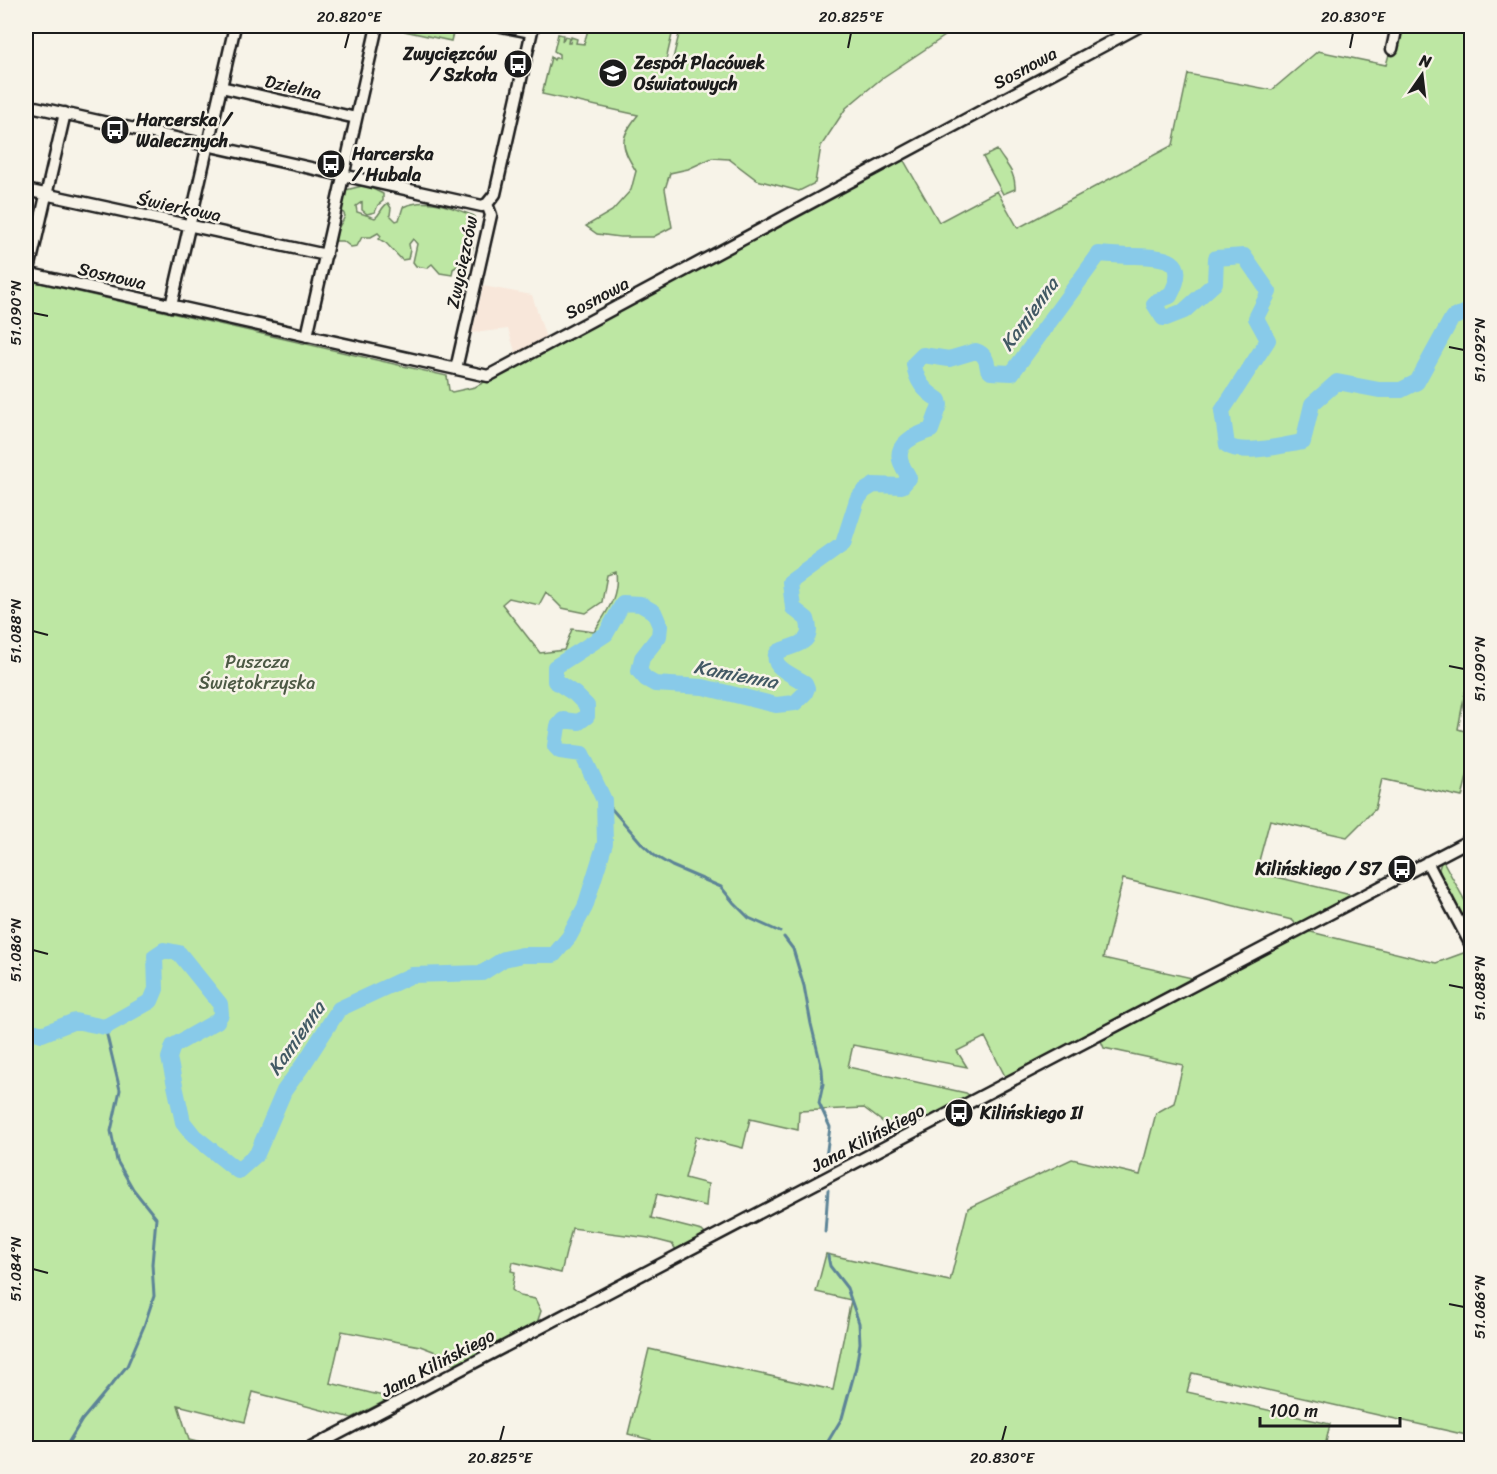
<svg xmlns="http://www.w3.org/2000/svg" width="1497" height="1474" font-family="Sriracha,sans-serif">
	<style>
		.built { fill: #f8e7da }
		.green { fill: #bde7a3; stroke: #6c8260; stroke-width: 1.5; fill-rule: evenodd }
		.lines { fill: none; stroke-linecap: round; stroke-linejoin: round }
		.stream { stroke: #5d8497; stroke-width: 3 }
		.river { stroke: #88cae9; stroke-width: 16 }
		.street-casing { stroke: #1c1c1c; stroke-width: 15 }
		.street { stroke: #f7f3e8; stroke-width: 10 }
		.ticks { fill: none; stroke: #1c1c1c; stroke-width: 2 }
		.labels { text-anchor: middle; stroke-width: 5; stroke-linejoin: round; paint-order: stroke }
		.poi-label { font-size: 18px; font-weight: bold; fill: #1c1c1c; stroke: #f7f3e8; text-anchor: start }
		.street-label { font-size: 18px; fill: #1c1c1c; stroke: #f7f3e8 }
		.park-label { font-size: 18px; fill: #4c5944; stroke: #f7f3e8 }
		.water-label { font-size: 20px; font-style: italic; fill: #425964; stroke: #f7f3e8 }
		.neatline { fill: none; stroke: #1c1c1c; stroke-width: 2 }
		.ticks-label { font-size: 15px; text-anchor: middle; fill: #1c1c1c }
	</style>
	<rect width="100%" height="100%" fill="#f7f3e8"/>
	<filter id="ink" filterUnits="userSpaceOnUse"><feTurbulence type="fractalNoise" baseFrequency=".0167" numOctaves="2"/><feDisplacementMap in="SourceGraphic" scale="12" xChannelSelector="R" yChannelSelector="G"/><feConvolveMatrix kernelMatrix="1 2 1 2 8 2 1 2 1" color-interpolation-filters="sRGB"/></filter>
	<g filter="url(#ink)">
		<path class="built" d="M 483,286 L 532,295 L 546,338 L 516,354 L 508,329 L 472,333 Z"/>
		<path class="green" d="M 381,26 L 435,26 L 454,29 L 451,41 Z
			M 589,26 L 634,27 L 635,26 L 674,26 L 664,69 L 670,71 L 681,26 L 960,26 L 882,78 L 846,108 L 821,146 L 815,183 L 799,191 L 757,180 L 729,159 L 712,158 L 688,169 L 670,173 L 665,189 L 672,227 L 653,237 L 620,237 L 597,234 L 586,226 L 612,211 L 631,190 L 636,171 C 620,145 619,139 638,115 L 542,94 L 551,57 L 554,60 L 555,58 L 559,58 L 559,54 L 554,51 L 558,34 L 563,35 L 562,42 L 565,36 L 569,37 L 568,43 L 570,43 L 571,37 L 577,39 L 576,43 L 584,44 Z
			M 1397,26 L 1471,26 L 1472,693 L 1465,692 L 1458,729 L 1471,733 L 1472,757 L 1462,797 L 1382,779 L 1375,809 L 1347,837 L 1270,820 L 1256,872 L 1351,895 L 1297,925 L 1292,920 L 1123,879 L 1103,958 L 1192,978 L 1006,1078 L 985,1037 L 957,1051 L 967,1067 L 853,1045 L 848,1067 L 966,1093 L 970,1096 L 899,1134 L 864,1108 L 799,1111 L 798,1130 L 750,1119 L 743,1148 L 696,1136 L 685,1178 L 708,1184 L 706,1206 L 657,1194 L 651,1218 L 702,1231 L 707,1236 L 677,1251 L 672,1244 L 649,1238 L 572,1228 L 561,1273 L 513,1262 L 511,1271 L 515,1272 L 512,1290 L 520,1296 L 535,1299 L 541,1311 L 536,1326 L 454,1365 L 441,1354 L 420,1346 L 342,1331 L 330,1383 L 391,1398 L 352,1418 L 253,1392 L 245,1422 L 178,1405 L 189,1440 L 221,1448 L 26,1448 L 26,280 L 447,376 L 449,390 L 452,392 L 475,387 L 903,159 L 939,222 L 997,191 L 1018,228 L 1173,145 L 1188,74 L 1272,90 L 1318,51 L 1386,65 ZM 616,572 C 619,597 607,611 594,632 L 572,629 L 564,650 L 540,653 L 502,604 L 509,598 L 539,605 L 546,592 L 562,608 L 586,613 L 602,602 L 607,575 Z
			M 997,150 C 1005,164 1016,172 1015,189 L 1003,194 L 983,157 Z
			M 362,186 L 367,186 L 383,194 L 383,201 L 378,205 L 375,212 L 367,214 L 362,210 L 362,202 L 356,206 L 357,212 L 375,218 C 381,214 381,207 388,203 L 391,208 L 390,215 L 396,221 L 399,220 L 403,207 C 426,196 451,207 474,216 C 469,245 483,251 453,269 L 452,275 L 440,273 L 432,264 L 427,268 L 416,266 L 413,262 L 417,244 L 413,239 L 409,244 L 410,250 L 408,259 L 402,260 L 386,243 L 379,239 L 381,236 L 378,233 L 371,237 L 362,237 L 357,246 L 351,247 L 343,241 L 333,241 C 336,227 340,228 345,216 L 340,206 L 346,190 Z
			M 1442,859 L 1471,912 L 1471,932 L 1441,876 L 1439,869 Z
			M 1307,931 L 1436,963 L 1469,951 L 1472,955 L 1471,1436 L 1192,1373 L 1187,1392 L 1330,1424 L 1326,1442 L 1354,1448 L 658,1448 L 659,1442 L 628,1434 L 649,1349 L 833,1390 L 851,1300 L 816,1292 L 826,1254 L 950,1281 L 968,1208 L 1072,1159 L 1140,1175 L 1156,1113 L 1174,1103 L 1183,1065 L 1104,1048 L 1101,1041 Z"/>
		<g class="lines">
			<path class="stream" d="M 604,800 L 643,845 L 655,856 L 672,866 L 721,887 L 734,903 L 749,918 L 780,932
				M 784,937 L 793,949 L 804,986 L 811,1024 L 822,1069 L 823,1084 L 819,1103 L 830,1127 L 825,1165
				M 825,1232 L 828,1190
				M 65,1448 L 82,1420 L 127,1366 L 144,1326 L 154,1296 L 152,1264 L 156,1218 L 133,1189 L 117,1161 L 111,1131 L 120,1090 L 105,1027
				M 824,1448 L 842,1418 L 856,1367 L 860,1343 L 859,1323 L 847,1288 L 830,1266 L 828,1256"/>
			<path class="river" d="M 26,1023 L 29,1030 L 42,1034 L 75,1021 L 105,1027 L 151,1001 L 156,989 L 155,956 L 164,950 L 179,953 L 220,1004 L 221,1014 L 217,1021 L 173,1046 L 169,1058 L 183,1122 L 194,1136 L 238,1171 L 257,1154 L 284,1091 L 305,1062 L 339,1009 L 412,975 L 482,973 L 504,959 L 522,955 L 554,955 L 569,937 L 585,907 L 605,843 L 604,800 L 582,754 L 560,751 L 555,746 L 558,726 L 563,720 L 579,722 L 587,716 L 587,706 L 575,694 L 555,681 L 555,667 L 606,634 L 623,603 L 640,604 L 654,612 L 660,626 L 659,636 L 642,658 L 639,671 L 646,679 L 655,684 L 703,687 L 776,705 L 795,703 L 805,693 L 807,688 L 805,683 C 797,678 788,674 781,668 C 774,662 773,653 782,650 C 798,644 815,643 807,619 L 793,608 L 790,582 L 843,544 L 857,500 L 864,491 L 874,485 L 902,486 L 909,478 C 907,473 904,470 902,465 C 892,444 915,435 931,430 L 940,405 L 939,400 C 924,391 916,381 914,364 L 923,355 L 949,359 L 976,351 C 985,354 987,361 988,369 L 991,372 L 1012,373 L 1099,254 C 1111,255 1122,256 1133,256 C 1164,257 1191,257 1170,296 L 1157,301 L 1154,304 L 1163,318 L 1166,318 L 1184,311 L 1215,283 L 1216,258 L 1244,256 L 1269,292 L 1256,318 L 1268,340 L 1222,411 L 1227,445 C 1242,456 1284,445 1303,442 L 1312,404 L 1337,382 L 1379,390 L 1401,390 L 1417,382 L 1452,318 L 1472,310"/>
			<g class="street-casing">
				<path id="street" d="M 501,26 L 531,32
					M 1392,49 L 1397,26
					M 221,87 L 356,118
					M 26,105 L 473,204 L 482,206 L 487,204
					M 26,190 L 326,255
					M 487,204 L 495,194 L 533,26
					M 26,273 L 488,376 L 1140,26
					M 28,274 L 65,113
					M 171,306 L 235,26
					M 307,336 L 377,26
					M 456,369 L 491,215 L 487,204
					M 1427,862 L 1472,947
					M 311,1448 L 1472,839"/>
			</g>
			<use href="#street" class="street"/>
		</g>
	</g>
	<path class="ticks" d="M 345,48 L 349,33M 848,48 L 851,33M 1350,48 L 1353,33M 33,313 L 48,316M 1449,347 L 1464,350M 33,631 L 48,635M 1449,666 L 1464,669M 33,950 L 48,954M 1449,985 L 1464,988M 33,1269 L 48,1273M 1449,1304 L 1464,1307M 500,1441 L 504,1426M 1002,1441 L 1006,1426"/>
	<defs>
		<g id="bus-disc" transform="scale(1.5)"><circle r="9.5" fill="#1c1c1c" stroke="#f7f3e8"/><path d="M-5-6H5V4H4V6H2V4H-2V6H-4V4H-5ZM-3.5-4V0h7V-4ZM-3.5 1.2v1.5H-2V1.2ZM2 1.2v1.5H3.5V1.2Z" fill="#fff"/></g>
		<g id="school-disc" transform="scale(1.5)"><circle r="9.5" fill="#1c1c1c" stroke="#f7f3e8"/><path d="M0-5L7-2L0 1L-7-2ZM-4 1L0 2.5L4 1V4Q0 6-4 4Z" fill="#fff"/></g>
	</defs>
	<g fill-rule="evenodd">
		<use href="#bus-disc" x="518" y="64"/>
		<use href="#school-disc" x="613" y="73"/>
		<use href="#bus-disc" x="115" y="130"/>
		<use href="#bus-disc" x="331" y="164"/>
		<use href="#bus-disc" x="1402" y="869"/>
		<use href="#bus-disc" x="959" y="1113"/>
	</g>
	<g class="labels">
		<g class="poi-label">
			<text x="497" y="60" text-anchor="end">Zwycięzców<tspan x="497" dy="21">/ Szkoła</tspan></text>
			<text x="634" y="69">Zespół Placówek<tspan x="634" dy="21">Oświatowych</tspan></text>
			<text x="136" y="126">Harcerska /<tspan x="136" dy="21">Walecznych</tspan></text>
			<text x="352" y="160">Harcerska<tspan x="352" dy="21">/ Hubala</tspan></text>
			<text x="1381" y="875" text-anchor="end">Kilińskiego / S7</text>
			<text x="980" y="1119">Kilińskiego II</text>
		</g>
		<g class="street-label">
			<text transform="translate(1025 68) rotate(-28)" y="6">Sosnowa</text>
			<text transform="translate(293 87) rotate(13)" y="6">Dzielna</text>
			<text transform="translate(179 207) rotate(12)" y="6">Świerkowa</text>
			<text transform="translate(462 262) rotate(-78)" y="6">Zwycięzców</text>
			<text transform="translate(112 276) rotate(13)" y="6">Sosnowa</text>
			<text transform="translate(597 298) rotate(-28)" y="6">Sosnowa</text>
			<text transform="translate(868 1138) rotate(-28)" y="6">Jana Kilińskiego</text>
			<text transform="translate(438 1363) rotate(-28)" y="6">Jana Kilińskiego</text>
		</g>
		<g class="park-label">
			<text x="257" y="668">Puszcza<tspan x="257" dy="21">Świętokrzyska</tspan></text>
		</g>
		<g class="water-label">
			<text transform="translate(1029 314) rotate(-54)" y="7">Kamienna</text>
			<text transform="translate(736 674) rotate(11)" y="7">Kamienna</text>
			<text transform="translate(296 1038) rotate(-55)" y="7">Kamienna</text>
		</g>
	</g>
	<rect width="1497" height="1474" fill="none" stroke="#f7f3e8" stroke-width="66"/>
	<g transform="translate(1422 75) rotate(14)" stroke="#f7f3e8" stroke-width="4.5" paint-order="stroke">
	<path d="M0-4.5L10 22L0 15L-10 22Z" fill="#1c1c1c"/>
	<text y="-9" font-size="16" font-weight="bold" text-anchor="middle" fill="#1c1c1c">N</text>
	</g>
	<path d="M1260 1417v9h140v-9" fill="none" stroke="#1c1c1c" stroke-width="3"/>
	<text x="1269" y="1417" font-size="18" fill="#1c1c1c" stroke="#f7f3e8" stroke-width="4.5" paint-order="stroke">100 m</text>
	<rect x="33" y="33" width="1431" height="1408" class="neatline"/>
	<g class="ticks-label">
		<text x="349" y="22">20.820°E</text>
		<text x="851" y="22">20.825°E</text>
		<text x="1353" y="22">20.830°E</text>
		<text transform="translate(16 313) rotate(-90)" y="5">51.090°N</text>
		<text transform="translate(1480 350) rotate(-90)" y="5">51.092°N</text>
		<text transform="translate(16 631) rotate(-90)" y="5">51.088°N</text>
		<text transform="translate(1480 669) rotate(-90)" y="5">51.090°N</text>
		<text transform="translate(16 950) rotate(-90)" y="5">51.086°N</text>
		<text transform="translate(1480 988) rotate(-90)" y="5">51.088°N</text>
		<text transform="translate(16 1269) rotate(-90)" y="5">51.084°N</text>
		<text transform="translate(1480 1307) rotate(-90)" y="5">51.086°N</text>
		<text x="500" y="1463">20.825°E</text>
		<text x="1002" y="1463">20.830°E</text>
	</g>
</svg>
